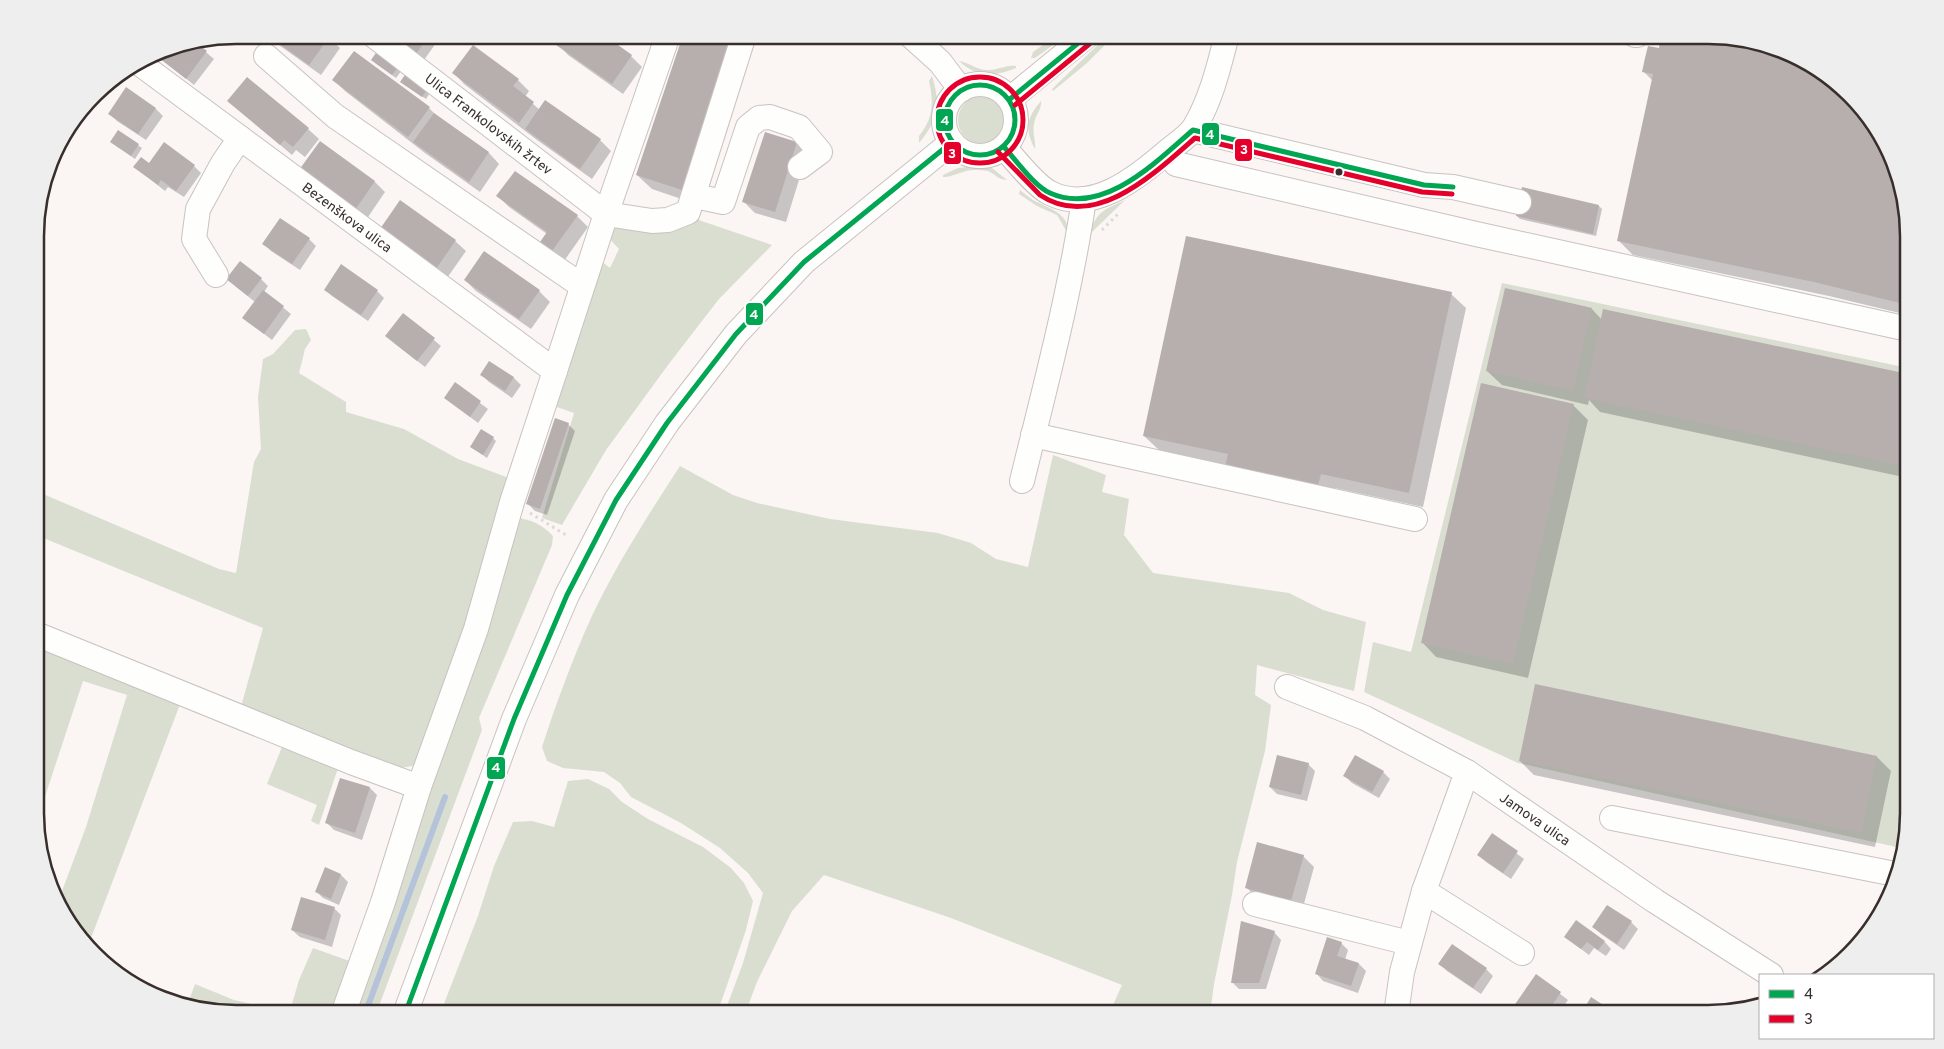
<svg xmlns="http://www.w3.org/2000/svg" width="1944" height="1049" font-family="Overpass,sans-serif">
	<style>
		.green { fill: #daded1 }
		.shadow { fill: #0003 }
		.lines { fill: none; stroke-linecap: round; stroke-linejoin: round }
		.stream { stroke: #b4c3da; stroke-width: 6 }
		.building { fill: #b6afad }
		.minor-casing { stroke: #c9c2c0; stroke-width: 26 }
		.path { stroke: #dbd9d9; stroke-width: 3; stroke-dasharray: 2.5 4; stroke-linecap: butt }
		.minor { stroke: #fefefd; stroke-width: 24 }
		.bus-1-casing { stroke: #fff; stroke-width: 9 }
		.bus-2-casing { stroke: #fff; stroke-width: 9 }
		.bus-1 { stroke: #00a651; stroke-width: 5 }
		.bus-2 { stroke: #e4002b; stroke-width: 5 }
		.bus-dot { fill: #382f2c; stroke: #fff; stroke-width: 2 }
		.labels { text-anchor: middle; stroke-width: 5; stroke-linejoin: round; paint-order: stroke }
		.street-label { font-size: 14px; fill: #382f2c; stroke: #fff }
		.rim { fill: none; stroke: #382f2c; stroke-width: 2.5 }
		.line-badge { stroke: #fff; stroke-width: 2 }
		.badge-label { font-size: 14px; text-anchor: middle; font-weight: bold; fill: #fff }
	</style>
	<rect width="100%" height="100%" fill="#fbf5f4"/>
	<path class="green" d="M 1057,35 L 1067,35 L 1035,58 L 1031,58 L 1033,52 Z
		M 1108,35 L 1115,35 L 1087,63 L 1053,91 L 1052,89 Z
		M 959,61 C 968,62 975,69 985,70 C 996,71 1007,64 1016,66 L 1016,68 C 995,77 976,77 959,61 Z
		M 932,76 C 941,104 938,121 919,143 L 919,136 C 933,119 934,103 929,81 Z
		M958 120a24 24 0 1 1 48 0a24 24 0 1 1-48 0Z
		M 1041,101 C 1042,109 1035,116 1034,124 C 1032,133 1036,141 1035,149 C 1024,129 1027,117 1041,101 Z
		M 975,166 L 992,168 L 1007,180 C 997,179 998,176 990,172 C 986,170 978,170 974,170 C 963,170 951,178 943,177 L 943,175 L 958,168 Z
		M 1020,190 C 1024,193 1028,197 1033,200 C 1048,208 1070,213 1068,234 L 1057,215 L 1037,206 L 1019,194 Z
		M 1125,200 L 1091,233 L 1090,229 C 1101,208 1105,210 1125,200 Z
		M 690,217 L 772,245 L 719,299 L 668,365 L 606,450 L 562,525 L 542,518 L 574,413 L 554,406 L 601,261 L 610,268 L 619,249 L 608,237 L 614,223 Z
		M 1502,283 L 1908,368 L 1909,813 L 1901,848 L 1518,763 L 1364,692 L 1373,642 L 1411,652 Z
		M 306,329 L 311,340 L 305,349 L 299,373 L 346,402 L 346,412 L 404,429 L 458,459 L 509,478 L 503,507 L 422,761 L 412,766 L 400,768 L 240,710 L 263,628 L 36,535 L 36,491 L 219,569 L 236,573 L 254,462 L 261,449 L 258,397 L 263,359 L 273,354 L 295,330 Z
		M 1053,455 L 1106,475 L 1102,492 L 1129,499 L 1124,535 L 1153,573 L 1289,593 L 1323,610 L 1366,622 L 1354,691 L 1257,665 L 1255,695 L 1271,705 L 1265,751 L 1237,862 L 1232,895 L 1214,984 L 1210,1014 L 1109,1014 L 1122,985 L 951,918 L 824,875 L 792,911 L 757,982 L 745,1014 L 724,1014 L 743,963 L 763,893 L 748,873 L 720,848 L 681,823 L 631,797 L 620,783 L 604,772 L 563,768 L 547,761 L 542,747 C 556,704 572,660 591,618 C 616,565 648,515 680,466 L 733,495 L 757,503 L 830,519 L 938,533 L 971,543 L 996,559 L 1028,567 Z
		M 516,518 C 531,519 543,525 553,536 L 552,545 L 479,718 L 482,730 L 376,1014 L 355,1014 L 400,889 L 442,747 Z
		M 36,639 L 182,699 L 88,946 L 69,925 L 59,899 L 86,827 L 127,695 L 83,681 L 37,821 Z
		M 284,742 L 339,765 L 319,825 L 311,821 L 317,805 L 267,784 Z
		M 588,779 L 609,789 L 622,802 L 648,819 L 703,847 L 731,868 L 744,883 L 753,901 L 746,930 L 717,1014 L 440,1014 L 478,916 L 494,866 L 513,822 L 532,821 L 554,827 L 568,781 Z
		M 313,948 L 355,963 L 337,1014 L 289,1014 L 299,980 Z
		M 195,984 L 234,1000 L 256,1005 L 253,1014 L 236,1014 L 188,1003 Z"/>
	<path class="shadow" d="M 265,35 L 326,35 L 340,48 L 321,75 Z
		M 391,35 L 440,35 L 441,36 L 424,60 Z
		M 564,35 L 602,35 L 631,56 L 642,67 L 623,94 L 568,55 L 558,44 Z
		M 685,35 L 696,204 L 652,189 L 637,175 Z
		M 1663,35 L 1708,35 L 1797,56 L 1841,85 L 1875,124 L 1907,210 L 1908,315 L 1829,296 L 1633,255 L 1619,241 L 1653,81 L 1644,72 L 1660,49 Z
		M 195,43 L 214,59 L 194,85 L 161,58 L 168,48 Z
		M 375,63 L 402,70 L 396,78 Z
		M 454,73 L 518,80 L 529,91 L 525,97 L 540,110 L 546,102 L 600,140 L 611,151 L 592,179 L 537,140 L 464,84 Z
		M 334,80 L 429,108 L 438,117 L 489,153 L 499,164 L 480,192 L 425,153 L 345,91 Z
		M 405,85 L 431,91 L 426,99 Z
		M 126,89 L 156,109 L 163,116 L 146,140 L 117,121 L 110,114 Z
		M 229,101 L 308,129 L 319,139 L 305,157 L 296,150 L 292,155 Z
		M 118,131 L 142,148 L 135,159 L 115,145 Z
		M 320,143 L 375,182 L 385,192 L 366,220 L 312,181 Z
		M 796,143 L 807,154 L 786,222 L 755,213 L 744,202 Z
		M 149,165 L 194,166 L 201,173 L 184,197 L 168,187 L 165,191 L 135,167 Z
		M 498,196 L 577,216 L 588,227 L 564,261 L 541,242 L 547,234 L 509,207 Z
		M 1599,206 L 1602,209 L 1596,236 L 1520,219 L 1517,216 Z
		M 280,219 L 309,239 L 316,246 L 300,270 L 271,251 L 264,244 Z
		M 392,240 L 455,241 L 466,251 L 447,278 Z
		M 261,279 L 268,286 L 264,292 L 291,314 L 272,340 L 243,318 L 255,302 L 235,286 Z
		M 465,280 L 539,291 L 550,302 L 531,329 L 476,291 Z
		M 325,289 L 377,291 L 384,298 L 368,321 L 332,296 Z
		M 1451,294 L 1466,308 L 1423,507 L 1335,488 L 1331,506 L 1227,465 L 1159,450 L 1144,436 Z
		M 1592,309 L 1602,320 L 1908,375 L 1908,478 L 1600,412 L 1589,400 L 1588,405 L 1502,385 L 1487,371 Z
		M 403,314 L 441,346 L 425,367 L 394,343 Z
		M 490,362 L 514,378 L 521,385 L 512,398 L 489,382 L 482,375 Z
		M 455,384 L 488,409 L 478,423 L 445,398 Z
		M 1573,405 L 1588,420 L 1528,678 L 1436,657 L 1422,642 Z
		M 568,424 L 575,431 L 547,515 L 535,511 L 528,504 Z
		M 493,438 L 496,441 L 487,458 L 471,447 Z
		M 1877,757 L 1891,771 L 1875,847 L 1534,775 L 1520,761 Z
		M 1308,764 L 1315,771 L 1307,801 L 1277,794 L 1270,787 Z
		M 1383,772 L 1390,779 L 1379,798 L 1352,783 L 1345,776 Z
		M 341,779 L 370,788 L 377,795 L 362,840 L 334,830 L 327,823 Z
		M 1492,835 L 1524,859 L 1511,879 L 1486,862 L 1479,855 Z
		M 1303,856 L 1314,867 L 1302,911 L 1257,898 L 1246,887 Z
		M 325,869 L 341,875 L 348,882 L 339,905 L 323,898 L 316,891 Z
		M 334,908 L 341,915 L 332,947 L 300,937 L 292,930 Z
		M 1631,922 L 1638,929 L 1624,950 L 1601,934 L 1593,927 Z
		M 1274,932 L 1281,940 L 1266,989 L 1239,989 L 1232,982 Z
		M 1565,937 L 1604,941 L 1611,949 L 1606,956 L 1594,948 L 1589,955 Z
		M 1341,943 L 1348,950 L 1345,960 L 1359,964 L 1366,971 L 1358,993 L 1323,981 L 1316,973 Z
		M 1440,964 L 1486,969 L 1493,976 L 1481,994 L 1447,971 Z
		M 1537,976 L 1568,1000 L 1558,1014 L 1516,1014 Z"/>
	<g class="lines">
		<path class="stream" d="M 365,1014 L 445,797"/>
	</g>
	<path class="building" d="M 267,35 L 328,35 L 330,36 L 309,65 Z
		M 390,35 L 429,35 L 416,54 Z
		M 563,35 L 604,35 L 632,55 L 612,84 L 556,45 Z
		M 683,35 L 734,35 L 682,190 L 636,175 Z
		M 1661,35 L 1708,35 L 1797,56 L 1841,85 L 1875,124 L 1907,210 L 1908,305 L 1814,282 L 1617,241 L 1653,74 L 1642,72 L 1645,58 L 1648,46 L 1659,48 Z
		M 197,43 L 207,51 L 186,79 L 159,58 L 166,49 Z
		M 473,45 L 519,79 L 513,86 L 534,102 L 519,123 L 452,73 Z
		M 378,50 L 399,66 L 392,75 L 371,60 Z
		M 354,51 L 430,107 L 408,137 L 332,80 Z
		M 407,72 L 429,87 L 422,97 L 400,82 Z
		M 247,77 L 309,128 L 293,147 L 284,140 L 280,145 L 227,101 Z
		M 126,87 L 156,108 L 138,134 L 108,114 Z
		M 545,100 L 601,139 L 580,169 L 525,129 Z
		M 434,113 L 489,152 L 469,182 L 413,142 Z
		M 118,130 L 139,144 L 131,156 L 110,142 Z
		M 765,132 L 797,142 L 775,212 L 742,202 Z
		M 320,141 L 375,181 L 355,210 L 299,170 Z
		M 164,142 L 195,165 L 176,191 L 161,180 L 158,185 L 133,167 L 141,157 L 149,163 Z
		M 515,171 L 578,215 L 552,251 L 540,242 L 547,232 L 496,196 Z
		M 1522,187 L 1599,205 L 1593,234 L 1516,216 Z
		M 400,200 L 456,240 L 436,269 L 380,229 Z
		M 280,218 L 310,238 L 292,264 L 262,244 Z
		M 1186,236 L 1452,292 L 1409,493 L 1321,474 L 1316,493 L 1224,473 L 1228,454 L 1143,436 Z
		M 484,251 L 540,290 L 519,319 L 464,280 Z
		M 240,261 L 262,278 L 248,296 L 226,279 Z
		M 341,264 L 378,290 L 361,315 L 324,290 Z
		M 1505,288 L 1592,308 L 1573,391 L 1486,371 Z
		M 263,290 L 284,306 L 264,334 L 242,318 Z
		M 1603,309 L 1908,374 L 1908,467 L 1584,398 Z
		M 403,313 L 435,338 L 417,361 L 385,336 Z
		M 489,361 L 514,377 L 505,391 L 480,375 Z
		M 455,382 L 481,401 L 470,417 L 444,398 Z
		M 1481,383 L 1574,404 L 1513,664 L 1421,643 Z
		M 555,418 L 569,423 L 540,509 L 526,504 Z
		M 481,429 L 494,437 L 483,455 L 470,447 Z
		M 1535,684 L 1877,756 L 1861,833 L 1519,761 Z
		M 1277,755 L 1309,763 L 1301,795 L 1269,787 Z
		M 1355,755 L 1384,771 L 1372,792 L 1343,776 Z
		M 340,778 L 370,787 L 355,833 L 325,823 Z
		M 1492,833 L 1518,851 L 1503,873 L 1477,855 Z
		M 1257,842 L 1304,855 L 1291,901 L 1245,888 Z
		M 325,867 L 341,874 L 331,899 L 315,892 Z
		M 301,897 L 335,907 L 325,940 L 291,930 Z
		M 1607,905 L 1632,921 L 1617,944 L 1592,927 Z
		M 1576,920 L 1605,941 L 1598,950 L 1587,942 L 1581,949 L 1564,937 Z
		M 1241,921 L 1275,931 L 1259,983 L 1231,983 Z
		M 1327,937 L 1342,942 L 1337,956 L 1359,963 L 1351,986 L 1315,974 Z
		M 1452,944 L 1487,968 L 1473,988 L 1438,964 Z
		M 1536,974 L 1561,992 L 1546,1014 L 1515,1014 L 1511,1010 Z
		M 1591,997 L 1617,1014 L 1581,1014 Z
		M 1437,1005 L 1449,1014 L 1430,1014 Z"/>
	<g class="lines">
		<g class="minor-casing">
			<g id="minor">
				<path id="s1" d="M 373,35 L 606,214 L 652,221 L 668,220 L 688,212 L 744,35"/>
				<path d="M 910,35 L 940,62 L 961,90"/>
				<path d="M 1635,35 L 1637,35"/>
				<path d="M 266,56 L 335,116 L 582,286"/>
				<path id="s2" d="M 139,63 L 555,371"/>
				<circle cx="980" cy="120" r="36"/>
				<path d="M 1010,99 L 1088,35"/>
				<path d="M 1193,130 L 1424,185 L 1453,187 L 1519,202"/>
				<path d="M 1004,147 C 1014,159 1037,187 1050,193 C 1093,215 1137,177 1168,151 C 1176,144 1188,137 1194,128 C 1211,100 1219,66 1227,35"/>
				<path d="M 1176,164 L 1476,234 L 1908,329"/>
				<path d="M 695,196 L 723,202 L 748,127 L 759,118 L 770,117 L 799,127 L 820,152 L 800,167"/>
				<path d="M 216,275 L 194,239 L 198,209 L 223,163 L 240,138"/>
				<path d="M 1033,435 L 1415,519"/>
				<path d="M 1022,481 C 1045,387 1070,294 1084,199"/>
				<path d="M 36,634 L 351,762 L 419,787"/>
				<path id="s3" d="M 1287,687 L 1365,718 L 1467,772 L 1655,901 L 1771,975"/>
				<path d="M 1612,818 L 1895,874"/>
				<path d="M 1424,891 L 1522,953"/>
				<path d="M 1255,904 L 1409,943"/>
				<path d="M 343,1014 L 383,902 L 419,787 L 476,629 L 512,502 L 555,371 L 606,214 L 668,35"/>
				<path d="M 405,1014 L 514,719 L 567,595 L 616,500 L 667,423 L 736,334 L 804,262 L 952,142"/>
				<path d="M 1396,1014 L 1402,972 L 1424,891 L 1467,772"/>
			</g>
		</g>
		<path class="path" d="M 1102,230 L 1120,212
			M 530,513 L 566,535"/>
		<use href="#minor" class="minor"/>
		<g class="bus-1-casing">
			<path id="bus-1" d="M945 120a35 35 0 1 1 70 0a35 35 0 1 1-70 0Z
				M 1010,99 L 1088,35
				M 1004,147 C 1016,160 1034,186 1050,193 C 1103,217 1157,161 1193,130 L 1424,185 L 1453,187
				M 405,1014 L 514,719 L 567,595 L 616,500 L 667,423 L 736,334 L 804,262 L 952,142"/>
		</g>
		<g class="bus-2-casing">
			<path id="bus-2" d="M937 120a43 43 0 1 1 86 0a43 43 0 1 1-86 0Z
				M 1015,105 L 1093,41
				M 998,152 L 1040,195 C 1095,232 1156,172 1195,138 L 1422,192 L 1452,194"/>
		</g>
		<use href="#bus-1" class="bus-1"/>
		<use href="#bus-2" class="bus-2"/>
	</g>
	<circle class="bus-dot" cx="1339" cy="172" r="4.5"/>
	<g class="labels">
		<g class="street-label">
			<text dy="5" stroke="none"><textPath href="#s1" startOffset="146">Ulica Frankolovskih žrtev</textPath></text>
			<text dy="5" stroke="none"><textPath href="#s2" startOffset="259">Bezenškova ulica</textPath></text>
			<text dy="5" stroke="none"><textPath href="#s3" startOffset="282">Jamova ulica</textPath></text>
		</g>
	</g>
	<path d="M0 0H1944V1049H0ZM236 44H1708A192 192 0 0 1 1900 236V813A192 192 0 0 1 1708 1005H236A192 192 0 0 1 44 813V236A192 192 0 0 1 236 44Z" fill="#efeeee" fill-rule="evenodd"/>
	<path class="rim" d="M236 44H1708A192 192 0 0 1 1900 236V813A192 192 0 0 1 1708 1005H236A192 192 0 0 1 44 813V236A192 192 0 0 1 236 44Z"/>
	<g class="line-badge">
		<rect x="935" y="108" width="19" height="24" rx="5" fill="#00a651"/>
		<rect x="1201" y="122" width="19" height="24" rx="5" fill="#00a651"/>
		<rect x="1234" y="138" width="19" height="24" rx="5" fill="#e4002b"/>
		<rect x="943" y="141" width="19" height="24" rx="5" fill="#e4002b"/>
		<rect x="745" y="302" width="19" height="24" rx="5" fill="#00a651"/>
		<rect x="486" y="756" width="20" height="24" rx="5" fill="#00a651"/>
	</g>
	<g class="badge-label">
		<text x="945" y="125">4</text>
		<text x="1210" y="139">4</text>
		<text x="1244" y="154">3</text>
		<text x="952" y="158">3</text>
		<text x="754" y="319">4</text>
		<text x="496" y="772">4</text>
	</g>
	<rect x="1759" y="974" width="175" height="65" fill="#ffffff" stroke="#afacab"/>
	<rect x="1769" y="990" width="25" height="8" fill="#00a651" stroke="#afacab"/>
	<text x="1804" y="999" font-size="15" fill="#382f2c">4</text>
	<rect x="1769" y="1015" width="25" height="8" fill="#e4002b" stroke="#afacab"/>
	<text x="1804" y="1024" font-size="15" fill="#382f2c">3</text>
</svg>
